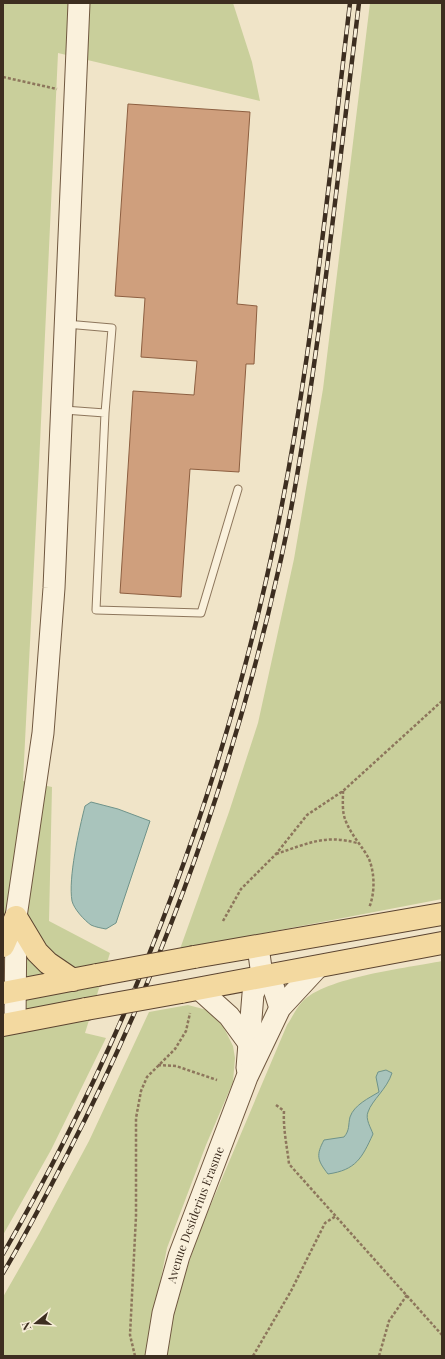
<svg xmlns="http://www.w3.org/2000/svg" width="445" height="1359" font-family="'Playfair Display',serif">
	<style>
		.green { fill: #c9cf9b }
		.water { fill: #a9c4bc; stroke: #6f938a }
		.building { fill: #cf9f7d; stroke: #8d5f41 }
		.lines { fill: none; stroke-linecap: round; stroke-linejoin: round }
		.service-casing { stroke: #8d765c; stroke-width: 9 }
		.secondary-casing { stroke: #6f573f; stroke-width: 23 }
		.primary-casing { stroke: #5b4430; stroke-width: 24 }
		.path { stroke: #8d765c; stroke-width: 2.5; stroke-dasharray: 3 2; stroke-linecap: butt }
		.service { stroke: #faf1dc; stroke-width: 7 }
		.secondary { stroke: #faf1dc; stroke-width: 21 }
		.primary { stroke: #f3d9a0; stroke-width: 22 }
		.rail-casing { stroke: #3d2e20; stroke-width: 4.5 }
		.rail { stroke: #f7eed8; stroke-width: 3; stroke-dasharray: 9; stroke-linecap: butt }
		.primary-bridge-casing { stroke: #5b4430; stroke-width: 24; stroke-linecap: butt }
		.primary-bridge { stroke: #f3d9a0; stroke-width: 22 }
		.labels { text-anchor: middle; stroke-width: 3; stroke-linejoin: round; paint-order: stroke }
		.street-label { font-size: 12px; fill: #3d2e20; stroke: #f7eed8 }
	</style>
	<rect width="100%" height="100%" fill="#f0e4c8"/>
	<path class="green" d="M 3,3 L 233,3 L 252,62 L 260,101 L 58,53 L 39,465 L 23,781 L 52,787 L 49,921 L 110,953 L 85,1033 L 106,1038 L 51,1150 L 3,1235 Z
		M 370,3 L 442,3 L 442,899 L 180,949 L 229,812 L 258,723 L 294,559 L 323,389 Z
		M 442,961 L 442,1356 L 166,1356 L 175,1305 L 198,1235 L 287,1025 C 292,1018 296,1008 302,1002 C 325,977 408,968 442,961 Z
		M 188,1005 L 207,1010 L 223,1026 L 233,1046 L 235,1058 L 233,1082 L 206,1145 L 167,1248 L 153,1318 L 148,1356 L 3,1356 L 3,1297 L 39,1234 L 89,1141 L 149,1012 Z"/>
	<path class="water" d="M 91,802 L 118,809 L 150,821 L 116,923 L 106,929 C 101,928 95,927 91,925 C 84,920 74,909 72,901 C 68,878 79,830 85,806 Z
		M 386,1070 L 392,1073 C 387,1089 372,1100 368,1112 C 365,1119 371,1128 373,1134 C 362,1158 356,1170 328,1174 C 317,1160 316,1155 324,1140 L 344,1137 C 350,1130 348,1125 350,1117 C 354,1105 369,1098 379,1092 L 376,1077 L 378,1072 Z"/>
	<path class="building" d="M 128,104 L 250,112 L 237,304 L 257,306 L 254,364 L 246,364 L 239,472 L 190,469 L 181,597 L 120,593 L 133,391 L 194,395 L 197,361 L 141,357 L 145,298 L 115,296 Z"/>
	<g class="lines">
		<g class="service-casing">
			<path id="service" d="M 64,410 L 105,413 L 112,328 L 66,324
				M 105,413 L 96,610 L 201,613 L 238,489"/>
		</g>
		<g class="secondary-casing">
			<g id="secondary">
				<path d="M 262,975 L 273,986 L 280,1008"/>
				<path d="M 199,989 L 229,1016 L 248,1042"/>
				<path d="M 15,1022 L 16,917 L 43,733 L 54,588 L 79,3"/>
				<path d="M 247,1068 L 253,994 L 262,975 L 258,947"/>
				<path id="s1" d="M 156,1356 L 163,1313 L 179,1256 L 247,1077 L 280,1008 L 318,967"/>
			</g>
		</g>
		<g class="primary-casing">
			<path id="primary" d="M 16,917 L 37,952 L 48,963 L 73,980
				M 3,946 L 16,917
				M 194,957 L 442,914
				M 181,992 L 442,943
				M 3,993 L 97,975
				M 3,1025 L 86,1009"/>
		</g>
		<path class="path" d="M 3,77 L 57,89
			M 343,791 C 343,800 342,811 345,819 C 350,834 363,847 369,859 C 375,874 375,893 369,908
			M 276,854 C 307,844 324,834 357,843
			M 223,921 L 241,889 L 276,854 L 307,815 L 343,791 L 442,701
			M 158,1065 L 176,1066 L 217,1080
			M 276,1105 L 284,1111 C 283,1129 287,1146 289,1164 L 442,1335
			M 135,1356 L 130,1335 L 136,1216 L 136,1118 L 141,1091 L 147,1077 L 175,1049 L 186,1031 L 190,1013
			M 253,1356 L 291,1291 L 325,1223 L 336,1216
			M 379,1356 L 389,1321 L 407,1295"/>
		<use href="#service" class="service"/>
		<use href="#secondary" class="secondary"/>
		<use href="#primary" class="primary"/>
		<g class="rail-casing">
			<path id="rail" d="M 3,1254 C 120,1051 207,830 261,602 C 308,406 326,203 350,3
				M 3,1273 C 26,1235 46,1195 67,1155 C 164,967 235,766 281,559 C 298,481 309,401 320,322 C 334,216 346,109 359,3"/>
		</g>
		<use href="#rail" class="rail"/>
		<g class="primary-bridge-casing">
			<path id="primary-bridge" d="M 97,975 L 194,957
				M 86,1009 L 181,992"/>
		</g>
		<use href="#primary-bridge" class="primary-bridge"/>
	</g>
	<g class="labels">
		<g class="street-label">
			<text dy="4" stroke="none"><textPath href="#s1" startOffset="147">Avenue Desiderius Erasme</textPath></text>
		</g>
	</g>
	<rect width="445" height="1359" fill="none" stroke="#3d2e20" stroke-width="8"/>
	<g transform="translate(36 1323) rotate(252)" stroke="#f7eed8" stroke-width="3" paint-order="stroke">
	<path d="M0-3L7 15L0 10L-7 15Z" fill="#3d2e20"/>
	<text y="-6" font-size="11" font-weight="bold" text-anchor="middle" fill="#3d2e20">N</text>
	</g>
</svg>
